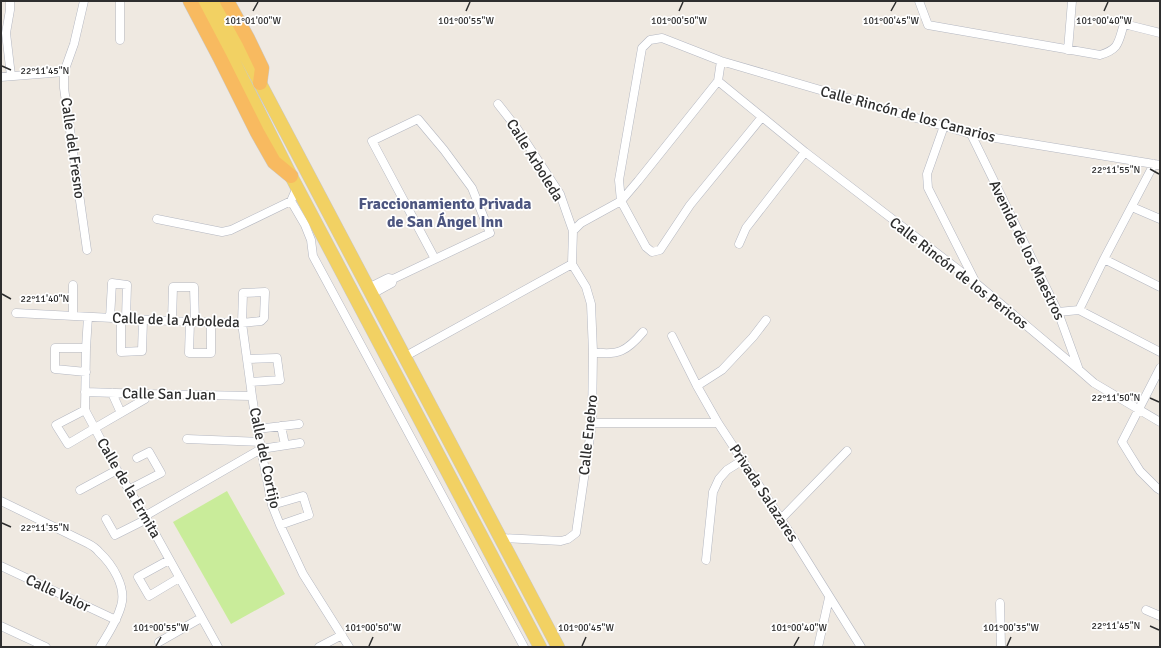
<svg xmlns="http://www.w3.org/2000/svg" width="1161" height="648" font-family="Signika,sans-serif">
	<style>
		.pitch { fill: #c9ec9a }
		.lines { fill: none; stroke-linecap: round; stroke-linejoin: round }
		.minor-casing { stroke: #b4b7c1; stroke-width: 9 }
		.primary-casing { stroke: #c9c9c9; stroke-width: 14 }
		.trunk-casing { stroke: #c9c9c9; stroke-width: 15 }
		.minor { stroke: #fff; stroke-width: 8 }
		.primary { stroke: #f2d163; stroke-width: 13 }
		.trunk { stroke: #f8ba60; stroke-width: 14 }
		.ticks { fill: none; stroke: #2e2e2e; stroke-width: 1.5 }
		.labels { text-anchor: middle; stroke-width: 3.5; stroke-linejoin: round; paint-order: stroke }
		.street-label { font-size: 15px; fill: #2e2e2e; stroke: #fff }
		.neighbourhood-label { font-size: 16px; font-weight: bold; fill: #4d5680; stroke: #fff }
		.ticks-label { font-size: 10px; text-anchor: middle; fill: #2e2e2e; stroke: #fff; stroke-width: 3.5; stroke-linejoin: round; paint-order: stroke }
	</style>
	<rect width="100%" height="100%" fill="#efe9e1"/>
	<path class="pitch" d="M 227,491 L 285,594 L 231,624 L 173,522 Z"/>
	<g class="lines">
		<g class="minor-casing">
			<path id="minor" d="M 10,1 L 10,10 L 6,33 L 11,76
				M 84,1 L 74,44 L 64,72 L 64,88 L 87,250
				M 919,1 L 928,25 L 1100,55 C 1120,49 1118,42 1124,24 L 1160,33
				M 120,40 L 120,1
				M 1068,50 L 1072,1
				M 1,77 L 64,72
				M 718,81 L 805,152 L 977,284 L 1078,369 L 1094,383 L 1160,422
				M 498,104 L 516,127 L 560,194 L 573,231 L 572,264
				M 762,117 L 690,205 L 660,250 L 652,252 L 646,247 L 621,201 L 619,180 L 642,48 L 650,40 L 662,38 L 721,61 L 971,134 L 1160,165
				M 944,126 L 927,174 L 928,188 L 975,281
				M 971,134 L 1058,312 L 1078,367
				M 291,201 L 305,225 L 311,240 L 313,256 L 524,647
				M 1132,207 L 1160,219
				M 157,219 L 222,232 L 231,230 L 291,201 L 297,187
				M 573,231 L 581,223 L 621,201 L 638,181 L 718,81 L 721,61
				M 739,244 L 746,228 L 805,152
				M 1104,259 L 1160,287
				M 73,285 L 73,316
				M 368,288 L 388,278 L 393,279
				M 372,294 L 392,283 L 393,279 L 490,233 L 472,188 L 444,150 L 418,119 L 372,141 L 435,259
				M 1079,310 L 1104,259 L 1154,164
				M 1058,312 L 1079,310 L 1160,352
				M 16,313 L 190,322 L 242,323 L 261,321 L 264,318 L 265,292 L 243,293 L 242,323 L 252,396 L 257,429 L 272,505 L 280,525 L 303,574 L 349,647
				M 88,317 L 86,348 L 85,410 L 117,470 L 147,519 L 218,647
				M 110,318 L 112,283 L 127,285 L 126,318
				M 121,318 L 121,352 L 142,351 L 143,320
				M 172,321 L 173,287 L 194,287 L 195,322
				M 190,322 L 189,353 L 211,353 L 211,323
				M 672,336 L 697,386 L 718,423 L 781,519 L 861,647
				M 593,352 C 618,356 627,351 643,332
				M 404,357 L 572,264
				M 248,359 L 277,358 L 280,380 L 251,382
				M 1160,368 L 1122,442 L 1130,455 L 1140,471 L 1157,488 L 1160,490
				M 86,372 L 55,369 L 55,348 L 86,348
				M 697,386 L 722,370 L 753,337 L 766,320
				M 85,392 L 147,394 L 252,396
				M 112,393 L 121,413
				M 85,410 L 56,425 L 68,444 L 95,428 L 145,399 L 147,394
				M 592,423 L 718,423
				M 281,426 L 285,445
				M 257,429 L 299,424
				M 187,439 L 260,442
				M 130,489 L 161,473 L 149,452 L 137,458
				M 80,490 L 117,470
				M 1,501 L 87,543 C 91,545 96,548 99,552 C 112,564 127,587 121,606 C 117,621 108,634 100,647
				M 272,505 L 303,496 L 309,515 L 280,525
				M 145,516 L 261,449 L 300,443
				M 106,519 L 115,535 L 147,519
				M 781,519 L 847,451
				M 501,538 L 561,541 L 568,539 L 576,533 L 592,423 L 593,352 L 591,304 L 586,287 L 572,264
				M 169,560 L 138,577 L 149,596 L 179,578
				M 706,560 L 713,492 L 719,479 L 727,470 L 743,460
				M 1,566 L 116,620
				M 1000,603 L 1001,647
				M 1146,610 L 1160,616
				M 1,626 L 46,647
				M 159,642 L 201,618
				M 319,647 L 342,635
				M 818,647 L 829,598"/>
		</g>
		<g class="primary-casing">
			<path id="primary" d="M 202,1 L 229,52 L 291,176 L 540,647
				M 216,1 L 260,83 L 558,647"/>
		</g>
		<g class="trunk-casing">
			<path id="trunk" d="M 190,1 L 220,58 L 257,132 L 274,162 L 291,176
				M 227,1 L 248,39 L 262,68 L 260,83"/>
		</g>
		<use href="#minor" class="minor"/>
		<use href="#primary" class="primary"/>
		<use href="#trunk" class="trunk"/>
	</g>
	<path class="ticks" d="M 253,11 L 258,2M 466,11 L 470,2M 679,11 L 683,2M 891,11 L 896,2M 1104,11 L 1108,2M 2,66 L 11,70M 1150,169 L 1159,174M 2,294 L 11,299M 1150,398 L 1159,402M 2,523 L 11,527M 1150,626 L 1159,630M 156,646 L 161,637M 369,646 L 373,637M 582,646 L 586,637M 794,646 L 799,637M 1007,646 L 1011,637"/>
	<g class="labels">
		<g class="street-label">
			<text transform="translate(908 114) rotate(15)" y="5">Calle Rincón de los Canarios</text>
			<text transform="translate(73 148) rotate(82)" y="5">Calle del Fresno</text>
			<text transform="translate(535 160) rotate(58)" y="5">Calle Arboleda</text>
			<text transform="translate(1027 250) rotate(64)" y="5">Avenida de los Maestros</text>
			<text transform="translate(959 273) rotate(38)" y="5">Calle Rincón de los Pericos</text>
			<text transform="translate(176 320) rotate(2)" y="5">Calle de la Arboleda</text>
			<text transform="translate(169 394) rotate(1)" y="5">Calle San Juan</text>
			<text transform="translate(588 435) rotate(-84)" y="5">Calle Enebro</text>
			<text transform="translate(265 458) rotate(78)" y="5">Calle del Cortijo</text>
			<text transform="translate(129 488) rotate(60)" y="5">Calle de la Ermita</text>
			<text transform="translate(764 493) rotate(57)" y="5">Privada Salazares</text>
			<text transform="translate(58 593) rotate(25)" y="5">Calle Valor</text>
		</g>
		<g class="neighbourhood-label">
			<text x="445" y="209">Fraccionamiento Privada<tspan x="445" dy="18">de San Ángel Inn</tspan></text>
		</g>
	</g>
	<g class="ticks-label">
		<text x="253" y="24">101°01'00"W</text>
		<text x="466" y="24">101°00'55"W</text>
		<text x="679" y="24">101°00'50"W</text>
		<text x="891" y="24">101°00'45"W</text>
		<text x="1104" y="24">101°00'40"W</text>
		<text x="45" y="74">22°11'45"N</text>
		<text x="1116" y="173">22°11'55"N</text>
		<text x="45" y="302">22°11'40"N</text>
		<text x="1116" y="401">22°11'50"N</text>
		<text x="45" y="531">22°11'35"N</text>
		<text x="1116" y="629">22°11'45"N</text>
		<text x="161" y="631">101°00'55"W</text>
		<text x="373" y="631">101°00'50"W</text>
		<text x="586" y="631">101°00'45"W</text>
		<text x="799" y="631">101°00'40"W</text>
		<text x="1011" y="631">101°00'35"W</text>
	</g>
	<rect width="1161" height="648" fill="none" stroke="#2e2e2e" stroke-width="4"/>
</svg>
